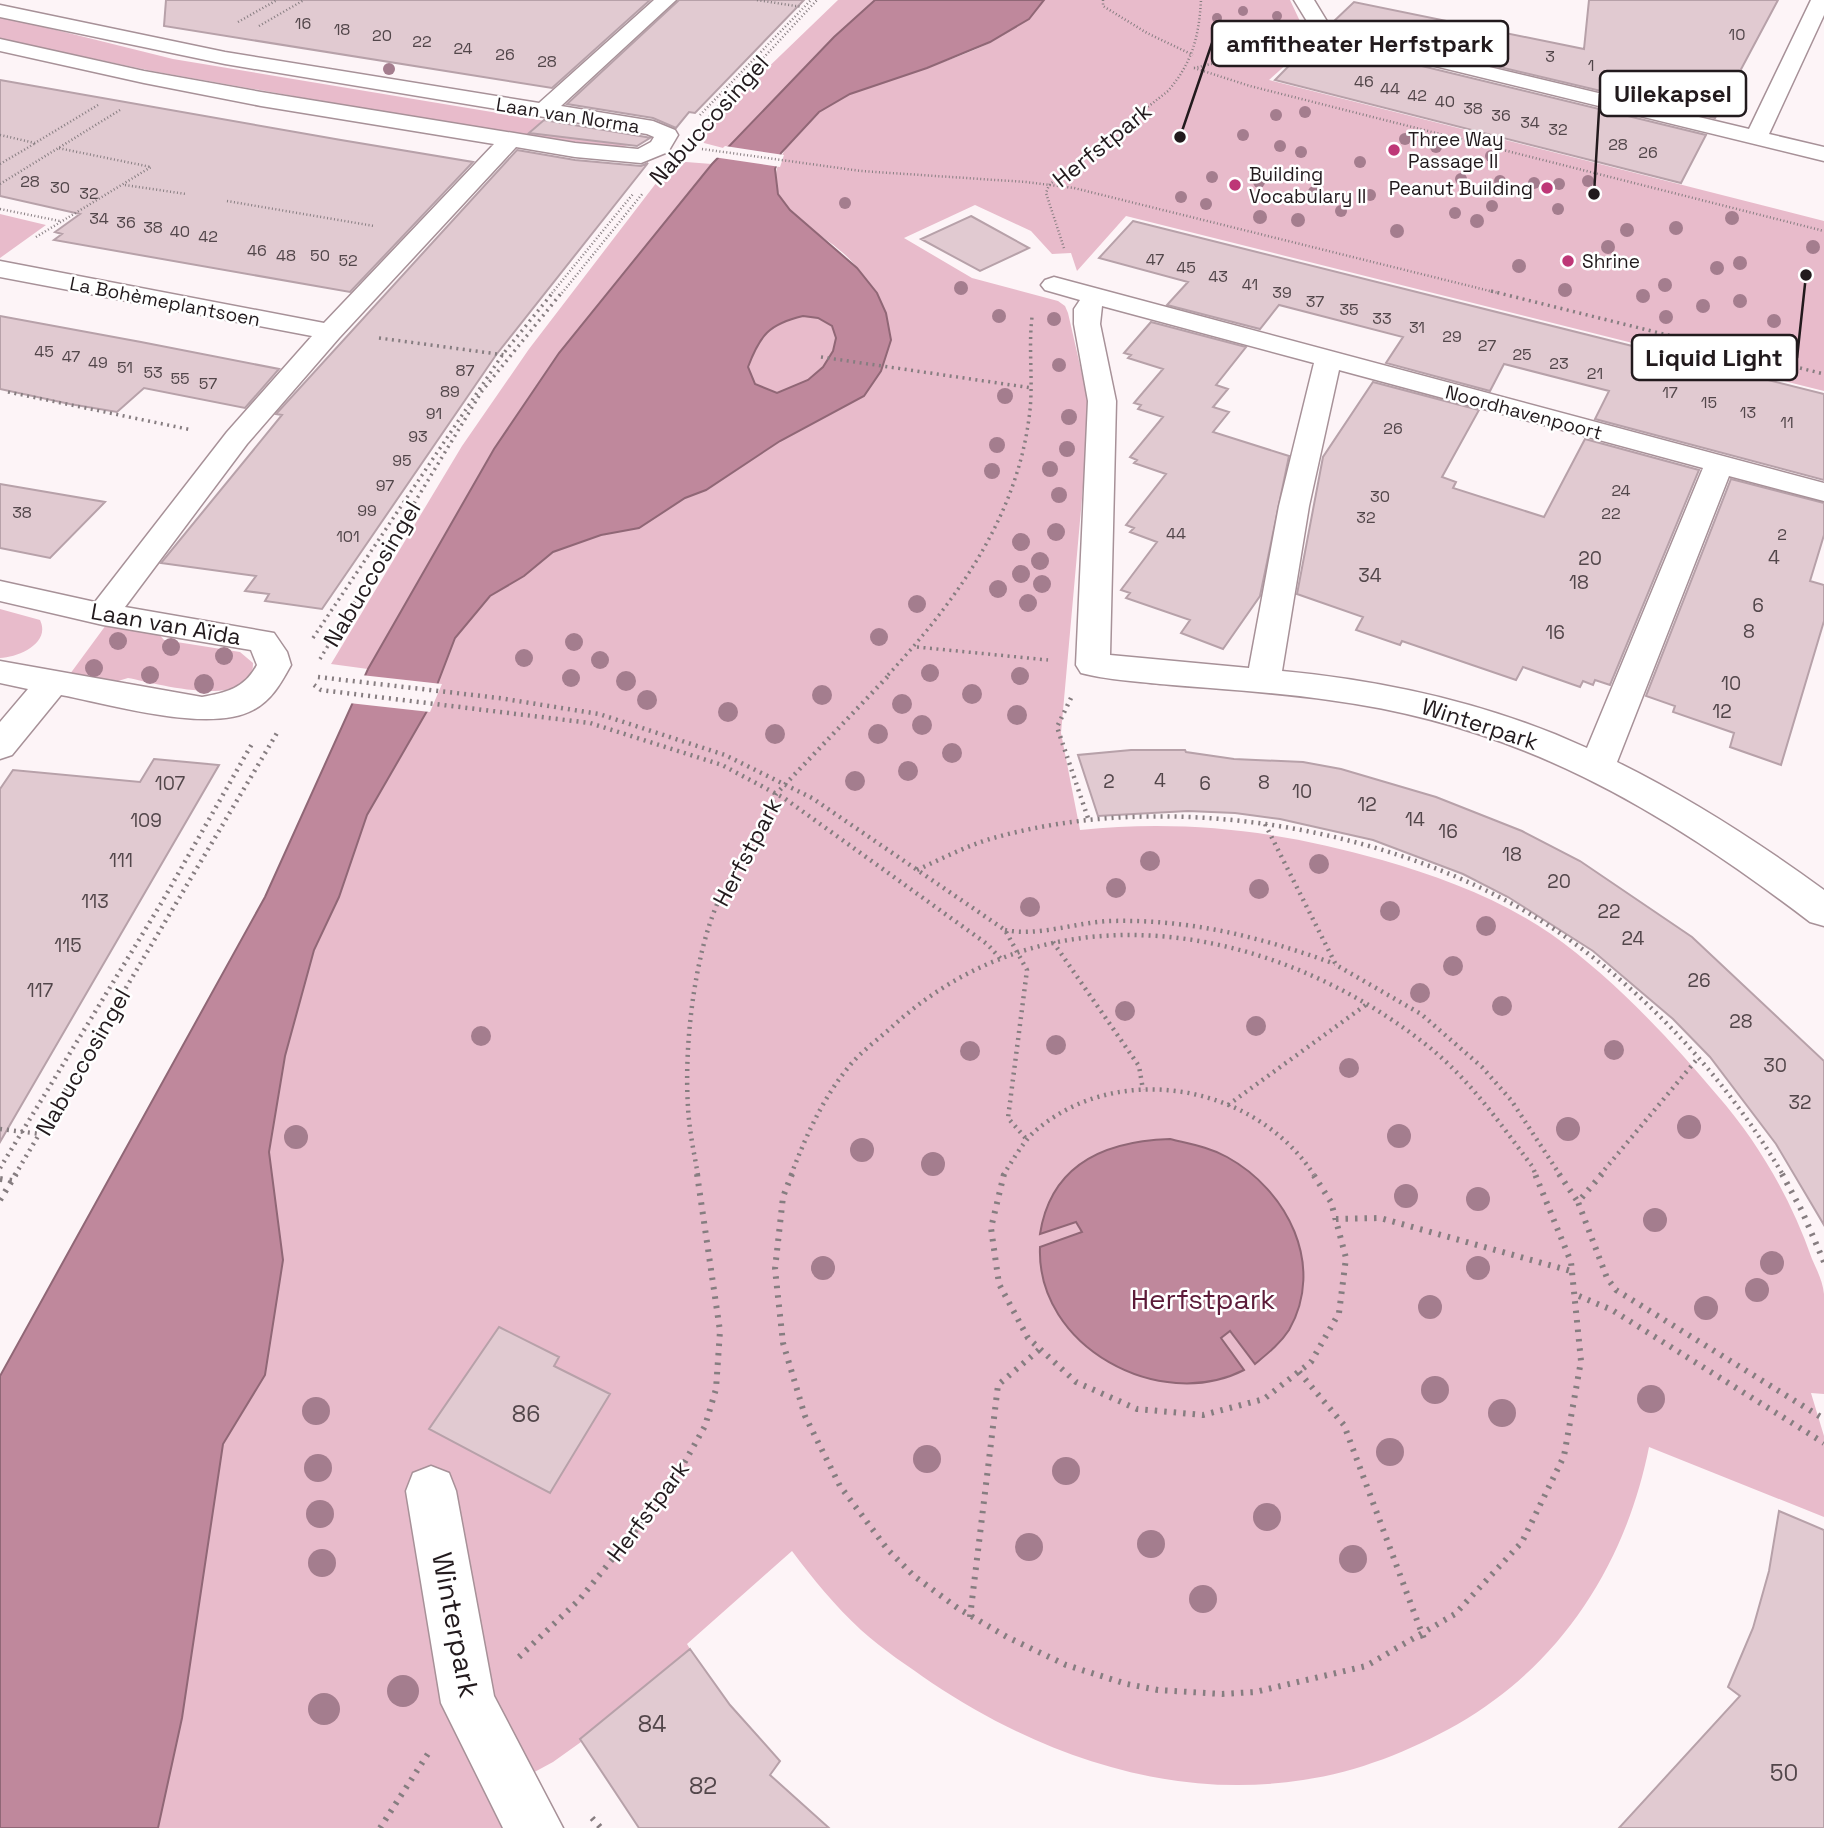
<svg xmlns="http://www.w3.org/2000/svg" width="1824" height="1828" font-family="'Space Grotesk',sans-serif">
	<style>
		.green { fill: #e8bbcb }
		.water { fill: #bf889c; stroke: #906776; stroke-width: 2; fill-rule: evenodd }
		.pier { fill: #fdf4f7 }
		.building { fill: #e1cad1; stroke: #b7a1a9; stroke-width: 2 }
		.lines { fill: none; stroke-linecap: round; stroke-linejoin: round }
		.minor-casing { stroke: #a79198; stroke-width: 3 }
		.path-far3 { stroke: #867d80; stroke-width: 2.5; stroke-dasharray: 1 2.5; stroke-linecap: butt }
		.path-far2 { stroke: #867d80; stroke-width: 3.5; stroke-dasharray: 2 4.5; stroke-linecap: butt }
		.path-far1 { stroke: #867d80; stroke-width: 4.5; stroke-dasharray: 2 5; stroke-linecap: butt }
		.path { stroke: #867d80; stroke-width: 6; stroke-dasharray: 2.5 7; stroke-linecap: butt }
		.minor { fill: #fff; fill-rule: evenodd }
		.tree { fill: #a47d8e }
		.poi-dot { fill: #be3777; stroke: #fff; stroke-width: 2.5 }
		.labels { text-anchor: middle; stroke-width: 5; stroke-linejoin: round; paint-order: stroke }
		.far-number-label { font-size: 16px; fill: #52464a }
		.far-street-label { font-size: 19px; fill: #221a1d; stroke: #fff }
		.far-poi-label { font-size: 19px; fill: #221a1d; stroke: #fff; text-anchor: start }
		.number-label { font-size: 19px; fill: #52464a }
		.street-label { font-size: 23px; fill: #221a1d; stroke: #fff }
		.near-number-label { font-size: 23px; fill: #52464a }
		.near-park-label { font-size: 28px; fill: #5c1b39; stroke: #fff }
		.near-street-label { font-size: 28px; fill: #221a1d; stroke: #fff }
		.leader { fill: none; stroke: #221a1d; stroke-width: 2.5 }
		.callout-dot { fill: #221a1d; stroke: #fff; stroke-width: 2.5 }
		.callout { fill: #fff; stroke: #221a1d; stroke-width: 2.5 }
		.callout-label { font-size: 24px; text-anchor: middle; font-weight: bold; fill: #221a1d }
	</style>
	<rect width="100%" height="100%" fill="#fdf4f7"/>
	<path class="green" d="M 838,0 L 875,0 L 834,37 L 727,149 L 704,143 L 699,134 Z
		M 1044,0 L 1290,0 L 1306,34 L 1315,39 L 1269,80 L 1824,221 L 1824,391 L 1126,216 L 1077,271 L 1071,253 L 1052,254 L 1031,231 L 975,205 L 904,238 L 972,278 L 1058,301 L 1065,306 L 1068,313 L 1090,409 L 1061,733 L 1080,830 C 1184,819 1282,831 1382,860 C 1441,877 1500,899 1551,934 C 1613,978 1668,1037 1717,1095 C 1759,1143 1791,1199 1812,1259 C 1817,1270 1823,1282 1824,1294 C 1824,1326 1824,1361 1824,1394 L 1811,1393 L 1824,1436 L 1824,1517 L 1649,1447 C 1626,1563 1562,1664 1458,1724 C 1410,1751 1358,1772 1303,1780 C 1170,1801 1040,1755 932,1683 C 908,1666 883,1650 861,1630 C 835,1606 813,1579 792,1551 L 687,1644 L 690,1649 L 581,1739 L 581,1742 L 553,1762 L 490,1796 L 507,1828 L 158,1828 L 182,1718 L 223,1444 L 265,1375 L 283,1260 L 269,1152 L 285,1056 L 314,950 L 339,897 L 367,815 L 427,711 L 455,638 L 490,596 L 524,576 L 553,552 L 601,535 L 639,528 L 685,498 L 706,490 L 780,441 L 864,396 L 881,371 L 891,340 C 881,318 871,286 857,268 C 837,240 796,227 780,196 C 760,157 819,106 851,93 C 897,74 946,65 991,42 C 1012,30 1029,19 1044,0 Z
		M 0,16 L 173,59 L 636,136 L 626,146 L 603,151 L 152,71 L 0,39 Z
		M 673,161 L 712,164 L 559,353 L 494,449 L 368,669 L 331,664 L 462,446 L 529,349 Z
		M 0,214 L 46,225 L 0,258 Z
		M 803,316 L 818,318 L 832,326 L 836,338 L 833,351 L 823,367 L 808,380 L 777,393 L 755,384 L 748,367 C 760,335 769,324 803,316 Z
		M 0,609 L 40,620 C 51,643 19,657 0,658 Z
		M 106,625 L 158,633 L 164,640 L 240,652 L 253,663 C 254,712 155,683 128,678 L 118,681 L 70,674 Z"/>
	<path class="water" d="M 875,0 L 1044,0 L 1029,19 L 990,42 L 927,68 L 850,94 L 819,112 L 781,153 L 775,169 L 778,194 L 790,210 L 857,268 L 877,293 L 886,313 L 891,340 L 881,371 L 864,396 L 780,441 L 706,490 L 685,498 L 639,528 L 601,535 L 553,552 L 524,576 L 490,596 L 455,638 L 427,711 L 367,815 L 339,897 L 314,950 L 285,1056 L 269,1152 L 283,1260 L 265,1375 L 223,1444 L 182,1718 L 158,1828 L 0,1828 L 0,1376 L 265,897 L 368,669 L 494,449 L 559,353 L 712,164 L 834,37 ZM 803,316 L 818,318 L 832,326 L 836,338 L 833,351 L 823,367 L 808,380 L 777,393 L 755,384 L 748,367 C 760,335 769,324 803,316 Z
		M 1170,1139 C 1190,1144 1209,1147 1227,1157 C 1287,1190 1326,1265 1289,1330 C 1280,1344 1267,1354 1255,1364 L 1230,1331 L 1221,1338 L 1244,1370 C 1160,1413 1036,1347 1040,1247 L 1082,1232 L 1076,1222 L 1040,1234 C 1051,1163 1106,1141 1170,1139 Z"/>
	<path class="pier" d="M 725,146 L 784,155 L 780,167 L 713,157 Z
		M 361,675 L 442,684 L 430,712 L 349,703 Z"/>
	<path class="building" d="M 166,0 L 650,0 L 552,88 L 164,26 Z
		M 679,0 L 804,0 L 695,113 L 689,112 L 676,128 L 653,118 L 567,104 Z
		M 1589,0 L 1778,0 L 1715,118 L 1339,29 L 1332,23 L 1354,2 L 1584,49 Z
		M 1317,37 L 1323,42 L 1706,135 L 1681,183 L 1275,80 Z
		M 0,80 L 341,140 L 473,162 L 350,292 L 54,240 L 62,234 L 55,232 L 80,214 L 0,196 Z
		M 544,120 L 646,137 L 650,138 L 637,146 L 529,133 Z
		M 517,150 L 575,160 L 641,166 L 648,163 L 496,355 L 322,609 L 265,601 L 269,594 L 245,591 L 256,576 L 161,563 L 282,415 L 276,414 Z
		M 971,216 L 1029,248 L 980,271 L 921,239 Z
		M 1133,221 L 1824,394 L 1824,480 L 1595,419 L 1609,391 L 1504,364 L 1490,391 L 1386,363 L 1403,337 L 1279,305 L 1260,329 L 1167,305 L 1188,282 L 1099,258 Z
		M 0,316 L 141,342 L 279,369 L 245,408 L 144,388 L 117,412 L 70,404 L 0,389 Z
		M 1151,322 L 1246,347 L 1216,385 L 1228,389 L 1213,407 L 1229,412 L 1213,432 L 1289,456 L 1260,596 L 1223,649 L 1181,633 L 1190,620 L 1126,598 L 1130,593 L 1121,590 L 1157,542 L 1130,532 L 1134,528 L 1126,525 L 1166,474 L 1134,463 L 1137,460 L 1130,457 L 1163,417 L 1138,409 L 1141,405 L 1134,403 L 1163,369 L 1128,358 L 1131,355 L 1124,353 Z
		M 1373,382 L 1479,410 L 1442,477 L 1456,482 L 1453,488 L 1544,517 L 1585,439 L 1699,470 L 1610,685 L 1595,680 L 1593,685 L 1583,681 L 1580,687 L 1523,667 L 1516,680 L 1402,641 L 1400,645 L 1356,630 L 1363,617 L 1297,594 L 1323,457 Z
		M 1731,479 L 1824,503 L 1824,535 L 1810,581 L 1824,585 L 1824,621 L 1781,765 L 1730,747 L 1734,733 L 1673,712 L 1675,706 L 1646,696 Z
		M 0,484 L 105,502 L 50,558 L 0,548 Z
		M 1131,750 L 1185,750 L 1186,752 L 1234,759 L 1303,762 L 1341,769 L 1436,797 L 1522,831 L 1580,861 L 1692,937 L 1824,1061 L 1824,1225 L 1776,1144 L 1710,1057 L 1673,1019 L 1593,951 L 1508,897 L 1463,874 L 1373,840 L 1280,819 L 1235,813 L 1188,811 L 1098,816 L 1078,755 Z
		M 154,759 L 219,765 L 0,1142 L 0,789 L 13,770 L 140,782 Z
		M 499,1327 L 559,1357 L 554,1366 L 610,1394 L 550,1493 L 429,1429 Z
		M 1779,1511 L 1824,1530 L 1824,1828 L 1619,1828 L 1740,1696 L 1728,1687 L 1753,1628 L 1769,1571 Z
		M 690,1649 L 730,1705 L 780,1761 L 770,1775 L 829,1828 L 639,1828 L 580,1739 Z"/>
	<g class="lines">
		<g class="minor-casing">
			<path id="minor" d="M 654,0 L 676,0 L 561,106 L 653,121 L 675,130 L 678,135 L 668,152 L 641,163 L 575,157 L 516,147 L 339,338 L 247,444 L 125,607 L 274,633 L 287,652 L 291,665 C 281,683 272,700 253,710 C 209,734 110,704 61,695 L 12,755 L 0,759 L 0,722 L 28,689 L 0,683 L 0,661 L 202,697 C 226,693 245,688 257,665 L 251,650 L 103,625 L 0,601 L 0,581 L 95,602 L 227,432 L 312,336 L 0,277 L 0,261 L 324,323 L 494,144 L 261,106 L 144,83 L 0,51 L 0,39 L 144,71 L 261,92 L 575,143 L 638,149 L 651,142 L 654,137 L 647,134 L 225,64 L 0,17 L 0,5 L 225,52 L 539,103 Z
				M 1294,0 L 1314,0 L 1328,23 L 1338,31 L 1749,129 L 1811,0 L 1824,0 L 1824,15 L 1769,134 L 1824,147 L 1824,161 L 1324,39 L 1313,31 Z
				M 1054,277 L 1824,483 L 1824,501 L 1729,476 L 1617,762 C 1690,798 1758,842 1824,890 L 1824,926 L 1810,922 C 1660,808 1520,725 1329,700 C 1273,692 1217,689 1160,684 C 1134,681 1107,680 1081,673 L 1076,665 L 1088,401 L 1074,324 L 1074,309 L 1080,300 L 1045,290 L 1041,285 L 1045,280 ZM 1102,306 L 1314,363 L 1279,506 L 1249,668 L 1110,655 L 1116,401 L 1100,324 ZM 1339,370 L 1703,468 L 1587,748 C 1491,704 1387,681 1282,671 L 1309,506 Z
				M 431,1466 L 449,1473 L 456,1491 L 494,1696 L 563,1828 L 503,1828 L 441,1703 L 406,1491 L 413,1473 Z"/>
		</g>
		<path class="path-far3" d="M 757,0 L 802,7
			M 1103,0 L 1103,6 L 1147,33 L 1193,55
			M 238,22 L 277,0
			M 259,26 L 304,0
			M 1194,68 L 1250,86 L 1824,231
			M 1194,68 L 1288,46
			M 700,115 L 811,0
			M 704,122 L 817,0
			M 0,135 L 35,143 L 98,105
			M 702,149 L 861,171 L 1026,182 L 1074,188 L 1498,293
			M 0,164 L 34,144
			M 0,184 L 120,110
			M 125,185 L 186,194
			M 227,201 L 374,226
			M 0,209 L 60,221
			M 36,237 L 151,167 L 58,148
			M 1064,248 L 1046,193 L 1049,185 L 1168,91 C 1192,63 1199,37 1201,0
			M 552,293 L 633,194
			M 562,293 L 643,193"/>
		<path class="path-far2" d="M 1491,291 L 1824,374
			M 379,338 L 505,355
			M 821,357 L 1032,388
			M 8,392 L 192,430
			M 313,638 L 503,354 L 554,291
			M 917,647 L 1048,660
			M 320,659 L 482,391 L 563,291
			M 888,675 C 955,602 1016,519 1029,418 C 1034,384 1028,351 1032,317"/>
		<path class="path-far1" d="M 318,677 L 499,698 L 599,714 L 725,755 L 812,798 L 1005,930 L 1027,970 L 1008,1118 L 1028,1141
			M 314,685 L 321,690 L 590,723 L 722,765 L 784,798 L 987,944 L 1001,959
			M 1071,698 L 1057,727 L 1089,821
			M 1265,824 L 1336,965 L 1421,1014 L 1482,1067 L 1511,1100 L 1560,1175
			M 917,870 C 941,859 964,847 990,839 C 1172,786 1413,829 1567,938 C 1654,1000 1729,1083 1783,1175
			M 1005,930 C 1039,937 1076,922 1111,921 C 1190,919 1261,937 1335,964
			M 1053,942 L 1139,1066 L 1143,1090
			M 1228,1105 L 1367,1004
			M 0,1129 L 41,1134
			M 0,1168 L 162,902 L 253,742
			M 15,1175 L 277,733
			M 698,1175 C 694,1153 689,1129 688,1107 C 684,1046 694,957 718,902 C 735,865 761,832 776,794 L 890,674
			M 791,1175 C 806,1136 823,1097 851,1064 C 863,1050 880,1038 894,1025 C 1050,884 1270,923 1424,1043 C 1468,1077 1499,1122 1532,1166 L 1536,1175
			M 1003,1175 C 1012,1162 1022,1143 1034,1132 C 1117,1059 1255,1084 1314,1175
			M 1600,1175 L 1698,1058"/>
		<path class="path" d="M 792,1174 L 783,1197 L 775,1269 L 783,1343 L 805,1416 L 840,1486 L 888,1550 L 914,1576 L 959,1609 L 1007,1637 L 1066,1665 L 1127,1684 L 1158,1690 L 1222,1694 L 1255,1692 L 1366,1666 L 1455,1614 L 1522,1542 L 1564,1456 L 1581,1361 L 1571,1262 L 1535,1174
			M 1004,1174 L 991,1228 L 999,1284 L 1028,1338 L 1076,1382 L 1137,1409 L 1203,1415 L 1264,1399 L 1311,1362 L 1339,1313 L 1346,1258 L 1331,1202 L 1313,1174
			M 1559,1174 L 1578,1202
			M 1602,1174 L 1578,1202 L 1607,1278 L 1616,1290 L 1824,1419
			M 1782,1174 L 1802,1211 L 1824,1262
			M 0,1179 L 12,1181
			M 0,1200 L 16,1174
			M 1336,1219 L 1380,1218 L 1571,1271
			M 1579,1296 L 1612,1310 L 1824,1443
			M 1299,1372 L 1344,1425 L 1424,1639
			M 970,1617 L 998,1385 L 1040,1349
			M 519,1657 L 579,1600 L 670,1488 L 705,1426 L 716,1389 L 720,1331 L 697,1174
			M 592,1818 L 601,1828
			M 380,1828 L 431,1749"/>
		<use href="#minor" class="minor"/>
	</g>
	<g class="tree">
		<circle cx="1243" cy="11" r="5"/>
		<circle cx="1277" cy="16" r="5"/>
		<circle cx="1217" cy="18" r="5"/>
		<circle cx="1237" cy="61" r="6"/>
		<circle cx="389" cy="69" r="6"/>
		<circle cx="1305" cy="112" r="6"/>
		<circle cx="1276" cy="115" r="6"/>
		<circle cx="1243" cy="135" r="6"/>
		<circle cx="1405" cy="139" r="6"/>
		<circle cx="1280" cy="146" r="6"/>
		<circle cx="1436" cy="147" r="6"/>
		<circle cx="1301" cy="152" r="6"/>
		<circle cx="1491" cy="156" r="6"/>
		<circle cx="1360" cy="162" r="6"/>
		<circle cx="1299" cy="176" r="6"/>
		<circle cx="1212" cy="177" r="6"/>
		<circle cx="1461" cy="179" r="6"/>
		<circle cx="1500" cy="181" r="6"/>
		<circle cx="1588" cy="181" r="6"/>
		<circle cx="1259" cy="182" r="6"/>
		<circle cx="1534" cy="183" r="6"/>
		<circle cx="1559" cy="184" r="6"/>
		<circle cx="1413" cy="190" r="6"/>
		<circle cx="1314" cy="192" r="6"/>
		<circle cx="1370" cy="195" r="6"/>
		<circle cx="1181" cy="197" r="6"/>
		<circle cx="845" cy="203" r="6"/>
		<circle cx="1206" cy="204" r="6"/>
		<circle cx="1492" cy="206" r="6"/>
		<circle cx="1558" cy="209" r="6"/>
		<circle cx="1341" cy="211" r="6"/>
		<circle cx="1455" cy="213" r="6"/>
		<circle cx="1260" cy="217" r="7"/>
		<circle cx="1732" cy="218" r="7"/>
		<circle cx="1298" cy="220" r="7"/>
		<circle cx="1477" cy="221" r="7"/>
		<circle cx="1676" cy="228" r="7"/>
		<circle cx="1627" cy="230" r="7"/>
		<circle cx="1397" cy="231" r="7"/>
		<circle cx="1608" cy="247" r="7"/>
		<circle cx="1813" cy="247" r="7"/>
		<circle cx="1740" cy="263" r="7"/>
		<circle cx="1519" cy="266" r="7"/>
		<circle cx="1717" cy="268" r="7"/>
		<circle cx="1665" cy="285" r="7"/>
		<circle cx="961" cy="288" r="7"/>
		<circle cx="1565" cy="290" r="7"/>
		<circle cx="1643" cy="296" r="7"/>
		<circle cx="1740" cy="301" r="7"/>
		<circle cx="1703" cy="306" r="7"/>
		<circle cx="999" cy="316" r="7"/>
		<circle cx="1666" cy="317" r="7"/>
		<circle cx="1054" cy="319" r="7"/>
		<circle cx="1774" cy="321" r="7"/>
		<circle cx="1059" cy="365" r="7"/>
		<circle cx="1005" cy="396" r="8"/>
		<circle cx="1069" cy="417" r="8"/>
		<circle cx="997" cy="445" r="8"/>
		<circle cx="1067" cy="449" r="8"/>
		<circle cx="1050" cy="469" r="8"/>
		<circle cx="992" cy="471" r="8"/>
		<circle cx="1059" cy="495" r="8"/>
		<circle cx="1056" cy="532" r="9"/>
		<circle cx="1021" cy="542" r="9"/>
		<circle cx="1040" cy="561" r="9"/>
		<circle cx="1021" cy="574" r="9"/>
		<circle cx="1042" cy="584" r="9"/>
		<circle cx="998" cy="589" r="9"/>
		<circle cx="1028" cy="603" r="9"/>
		<circle cx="917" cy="604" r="9"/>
		<circle cx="879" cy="637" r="9"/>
		<circle cx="118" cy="641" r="9"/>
		<circle cx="574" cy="642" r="9"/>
		<circle cx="171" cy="647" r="9"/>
		<circle cx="224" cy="656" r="9"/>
		<circle cx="524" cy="658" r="9"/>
		<circle cx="600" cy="660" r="9"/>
		<circle cx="94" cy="668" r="9"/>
		<circle cx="930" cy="673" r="9"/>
		<circle cx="150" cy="675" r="9"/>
		<circle cx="1020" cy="676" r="9"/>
		<circle cx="571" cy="678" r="9"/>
		<circle cx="626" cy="681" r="10"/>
		<circle cx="204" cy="684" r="10"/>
		<circle cx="972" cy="694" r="10"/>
		<circle cx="822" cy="695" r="10"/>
		<circle cx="647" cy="700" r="10"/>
		<circle cx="902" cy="704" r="10"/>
		<circle cx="728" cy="712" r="10"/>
		<circle cx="1017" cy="715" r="10"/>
		<circle cx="922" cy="725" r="10"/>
		<circle cx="775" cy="734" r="10"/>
		<circle cx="878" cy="734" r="10"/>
		<circle cx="952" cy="753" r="10"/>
		<circle cx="908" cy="771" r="10"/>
		<circle cx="855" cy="781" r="10"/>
		<circle cx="1150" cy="861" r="10"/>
		<circle cx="1319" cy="864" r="10"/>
		<circle cx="1116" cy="888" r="10"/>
		<circle cx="1259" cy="889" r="10"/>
		<circle cx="1030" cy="907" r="10"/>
		<circle cx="1390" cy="911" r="10"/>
		<circle cx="1486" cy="926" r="10"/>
		<circle cx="1453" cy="966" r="10"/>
		<circle cx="1420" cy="993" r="10"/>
		<circle cx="1502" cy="1006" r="10"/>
		<circle cx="1125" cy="1011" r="10"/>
		<circle cx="1256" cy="1026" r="10"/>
		<circle cx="481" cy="1036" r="10"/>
		<circle cx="1056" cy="1045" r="10"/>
		<circle cx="1614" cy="1050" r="10"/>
		<circle cx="970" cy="1051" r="10"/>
		<circle cx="1349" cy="1068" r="10"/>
		<circle cx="1689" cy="1127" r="12"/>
		<circle cx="1568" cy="1129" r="12"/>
		<circle cx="1399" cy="1136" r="12"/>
		<circle cx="296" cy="1137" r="12"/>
		<circle cx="862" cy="1150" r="12"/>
		<circle cx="933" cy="1164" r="12"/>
		<circle cx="1406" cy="1196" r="12"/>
		<circle cx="1478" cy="1199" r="12"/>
		<circle cx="1655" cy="1220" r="12"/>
		<circle cx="1772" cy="1263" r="12"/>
		<circle cx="823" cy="1268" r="12"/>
		<circle cx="1478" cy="1268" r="12"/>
		<circle cx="1757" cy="1290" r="12"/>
		<circle cx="1430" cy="1307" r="12"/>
		<circle cx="1706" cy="1308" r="12"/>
		<circle cx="1435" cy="1390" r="14"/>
		<circle cx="1651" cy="1399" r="14"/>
		<circle cx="316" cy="1411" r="14"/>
		<circle cx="1502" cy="1413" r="14"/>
		<circle cx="1390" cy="1452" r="14"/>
		<circle cx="927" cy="1459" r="14"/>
		<circle cx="318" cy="1468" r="14"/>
		<circle cx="1066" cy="1471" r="14"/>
		<circle cx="320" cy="1514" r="14"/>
		<circle cx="1267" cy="1517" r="14"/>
		<circle cx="1151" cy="1544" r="14"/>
		<circle cx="1029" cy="1547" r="14"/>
		<circle cx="1353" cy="1559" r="14"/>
		<circle cx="322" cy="1563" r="14"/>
		<circle cx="1203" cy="1599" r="14"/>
		<circle cx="403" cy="1691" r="16"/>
		<circle cx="324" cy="1709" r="16"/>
	</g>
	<g class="poi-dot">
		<circle cx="1394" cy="150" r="7"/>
		<circle cx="1235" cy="185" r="7"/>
		<circle cx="1547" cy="188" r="7"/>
		<circle cx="1568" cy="261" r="7"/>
	</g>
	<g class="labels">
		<g class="far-number-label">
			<text x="303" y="29">16</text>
			<text x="342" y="35">18</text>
			<text x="1737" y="40">10</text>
			<text x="382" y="41">20</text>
			<text x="422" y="47">22</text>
			<text x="463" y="54">24</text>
			<text x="505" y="60">26</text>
			<text x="1550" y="62">3</text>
			<text x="547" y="67">28</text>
			<text x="1591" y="71">1</text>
			<text x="1364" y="87">46</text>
			<text x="1390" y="94">44</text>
			<text x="1417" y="101">42</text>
			<text x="1445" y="107">40</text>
			<text x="1473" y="114">38</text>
			<text x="1501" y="121">36</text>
			<text x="1530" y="128">34</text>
			<text x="1558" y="135">32</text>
			<text x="1618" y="150">28</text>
			<text x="1648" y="158">26</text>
			<text x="30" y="187">28</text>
			<text x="60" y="193">30</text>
			<text x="89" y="199">32</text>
			<text x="99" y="224">34</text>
			<text x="126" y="228">36</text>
			<text x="153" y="233">38</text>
			<text x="180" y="237">40</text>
			<text x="208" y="242">42</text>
			<text x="257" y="256">46</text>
			<text x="286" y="261">48</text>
			<text x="320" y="261">50</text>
			<text x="1155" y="265">47</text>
			<text x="348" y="266">52</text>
			<text x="1186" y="273">45</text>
			<text x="1218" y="282">43</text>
			<text x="1250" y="290">41</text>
			<text x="1282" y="298">39</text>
			<text x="1315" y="307">37</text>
			<text x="1349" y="315">35</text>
			<text x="1382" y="324">33</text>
			<text x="1417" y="333">31</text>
			<text x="1452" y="342">29</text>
			<text x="1487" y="351">27</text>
			<text x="44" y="357">45</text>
			<text x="1522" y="360">25</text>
			<text x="71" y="362">47</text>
			<text x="98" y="368">49</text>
			<text x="1559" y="369">23</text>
			<text x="125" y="373">51</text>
			<text x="465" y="376">87</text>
			<text x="153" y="378">53</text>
			<text x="1595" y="379">21</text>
			<text x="180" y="384">55</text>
			<text x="208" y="389">57</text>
			<text x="450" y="397">89</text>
			<text x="1670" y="398">17</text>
			<text x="1709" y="408">15</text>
			<text x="1748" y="418">13</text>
			<text x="434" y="419">91</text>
			<text x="1787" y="428">11</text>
			<text x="1393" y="434">26</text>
			<text x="418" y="442">93</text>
			<text x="402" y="466">95</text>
			<text x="385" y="491">97</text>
			<text x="1621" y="496">24</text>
			<text x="1380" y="502">30</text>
			<text x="367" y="516">99</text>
			<text x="22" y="518">38</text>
			<text x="1611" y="519">22</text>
			<text x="1366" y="523">32</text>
			<text x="1176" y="539">44</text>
			<text x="1782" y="540">2</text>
			<text x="348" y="542">101</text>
		</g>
		<g class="far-street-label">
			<text transform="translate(568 115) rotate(9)" y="7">Laan van Norma</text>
			<text transform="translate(165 301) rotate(11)" y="7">La Bohèmeplantsoen</text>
			<text transform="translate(1524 412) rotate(15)" y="7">Noordhavenpoort</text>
		</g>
		<g class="far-poi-label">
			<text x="1408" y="146">Three Way<tspan x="1408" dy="22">Passage II</tspan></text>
			<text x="1249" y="181">Building<tspan x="1249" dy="22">Vocabulary II</tspan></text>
			<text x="1533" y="195" text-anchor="end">Peanut Building</text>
			<text x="1582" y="268">Shrine</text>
		</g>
		<g class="number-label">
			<text x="1774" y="564">4</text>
			<text x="1590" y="565">20</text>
			<text x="1370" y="582">34</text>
			<text x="1579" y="589">18</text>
			<text x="1758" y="612">6</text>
			<text x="1749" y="638">8</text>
			<text x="1555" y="639">16</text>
			<text x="1731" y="690">10</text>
			<text x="1722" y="718">12</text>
			<text x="1160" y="787">4</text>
			<text x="1109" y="788">2</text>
			<text x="1264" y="789">8</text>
			<text x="170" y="790">107</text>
			<text x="1205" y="790">6</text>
			<text x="1302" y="798">10</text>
			<text x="1367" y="811">12</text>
			<text x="1415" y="826">14</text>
			<text x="146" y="827">109</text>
			<text x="1448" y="838">16</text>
			<text x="1512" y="861">18</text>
			<text x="121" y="867">111</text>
			<text x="1559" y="888">20</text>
			<text x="95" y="908">113</text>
			<text x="1609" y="918">22</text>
			<text x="1633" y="945">24</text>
			<text x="68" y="952">115</text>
			<text x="1699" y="987">26</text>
			<text x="40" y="997">117</text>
			<text x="1741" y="1028">28</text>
			<text x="1775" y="1072">30</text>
			<text x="1800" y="1109">32</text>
		</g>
		<g class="street-label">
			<text transform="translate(709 120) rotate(-48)" y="8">Nabuccosingel</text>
			<text transform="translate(1102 145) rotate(-39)" y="8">Herfstpark</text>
			<text transform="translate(372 574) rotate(-59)" y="8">Nabuccosingel</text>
			<text transform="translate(166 624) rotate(10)" y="8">Laan van Aïda</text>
			<text transform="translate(1480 724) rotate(18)" y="8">Winterpark</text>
			<text transform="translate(747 852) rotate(-62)" y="8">Herfstpark</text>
			<text transform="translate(83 1062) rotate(-60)" y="8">Nabuccosingel</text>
			<text transform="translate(648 1511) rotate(-53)" y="8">Herfstpark</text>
		</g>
		<g class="near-number-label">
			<text x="526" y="1422">86</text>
			<text x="652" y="1732">84</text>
			<text x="1784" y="1781">50</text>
			<text x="703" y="1794">82</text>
		</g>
		<g class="near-park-label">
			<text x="1203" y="1309">Herfstpark</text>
		</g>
		<g class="near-street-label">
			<text transform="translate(456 1625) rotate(79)" y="10">Winterpark</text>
		</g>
	</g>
	<path class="leader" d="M1180 137L1212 43M1594 194L1600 94M1806 275L1797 358"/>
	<g class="callout-dot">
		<circle cx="1180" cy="137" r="7"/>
		<circle cx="1594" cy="194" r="7"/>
		<circle cx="1806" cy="275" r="7"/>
	</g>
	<g class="callout">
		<rect x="1212" y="21" width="296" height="45" rx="7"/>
		<rect x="1600" y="71" width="146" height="45" rx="7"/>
		<rect x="1632" y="335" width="165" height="45" rx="7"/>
	</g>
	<g class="callout-label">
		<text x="1360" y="52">amfitheater Herfstpark</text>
		<text x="1673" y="102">Uilekapsel</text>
		<text x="1714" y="366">Liquid Light</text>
	</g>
</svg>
